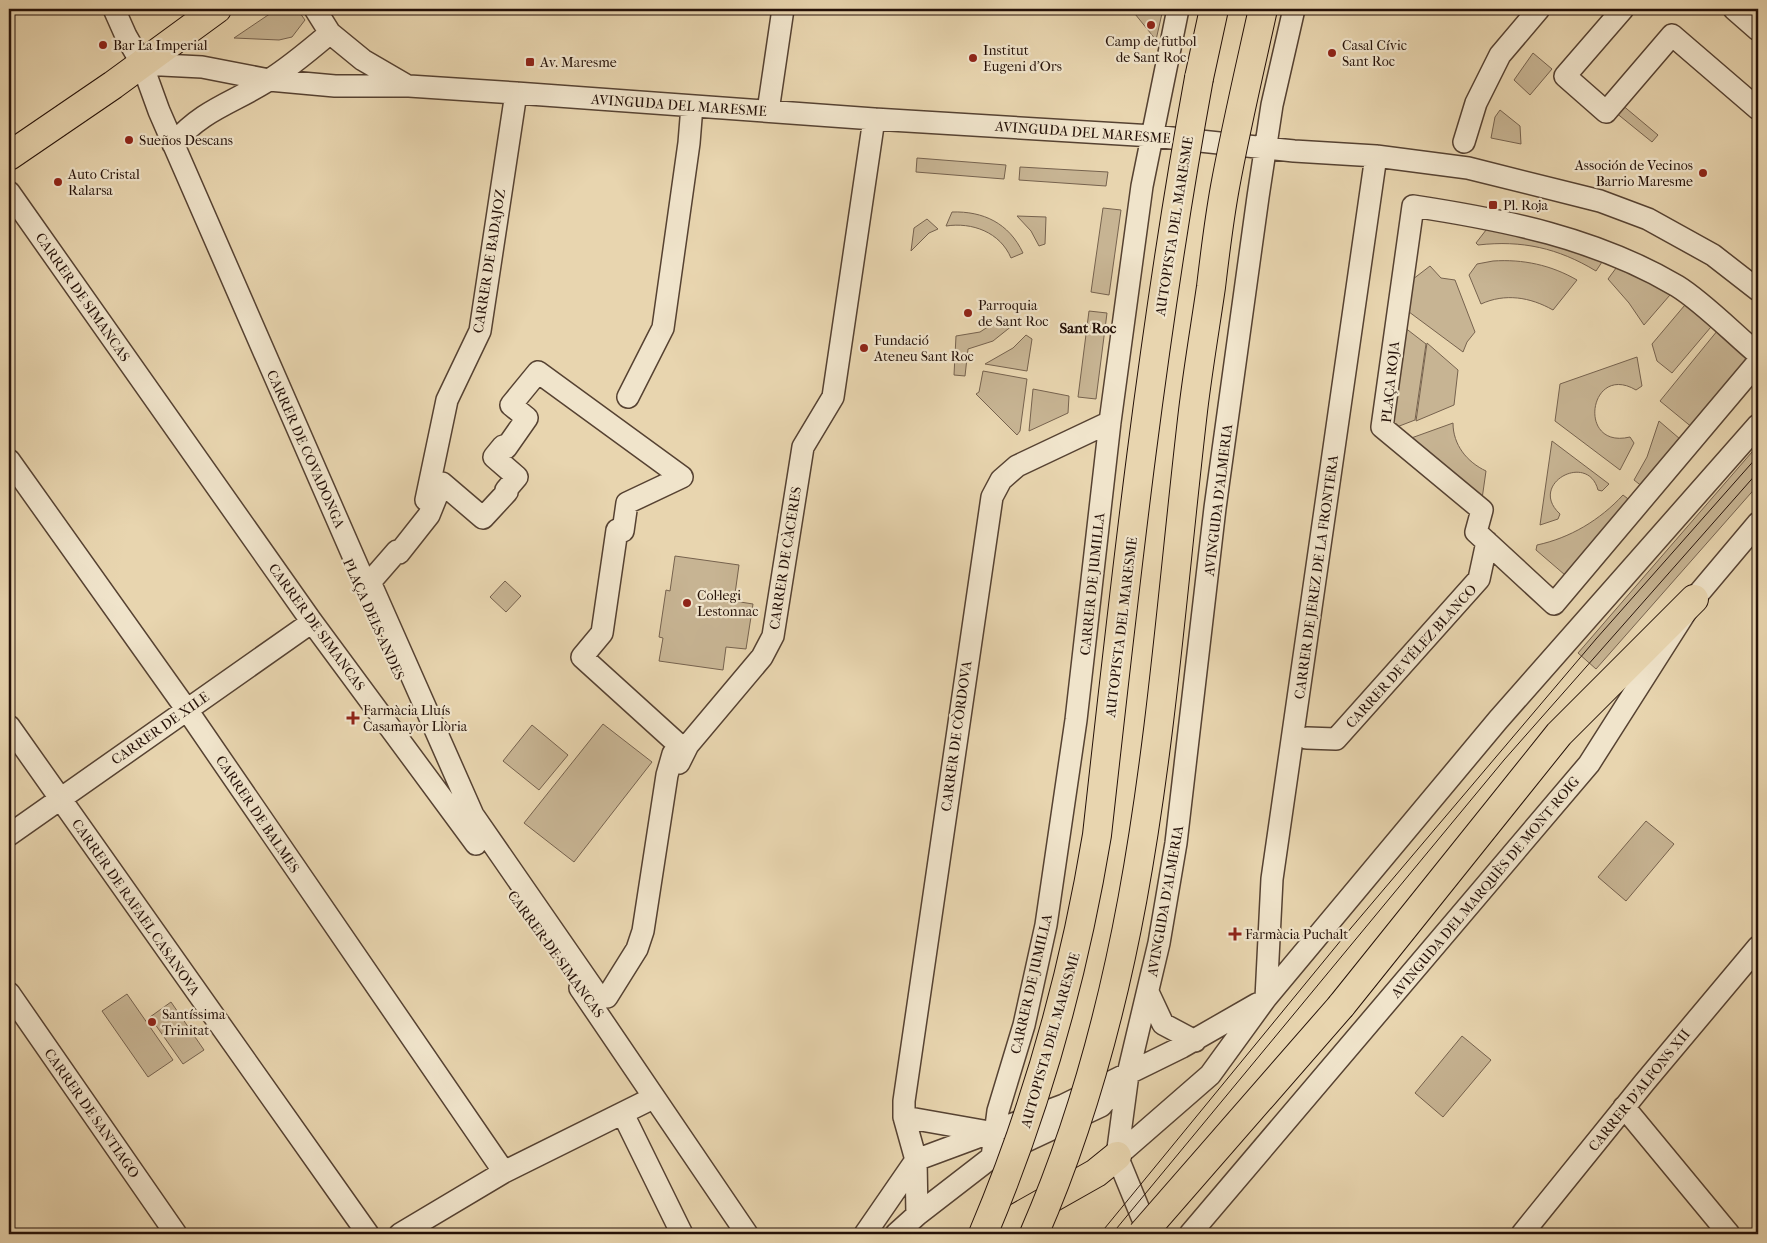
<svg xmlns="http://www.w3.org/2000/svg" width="1767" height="1243" font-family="'IM FELL French Canon',serif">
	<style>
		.green { fill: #c7b493; stroke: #76624e }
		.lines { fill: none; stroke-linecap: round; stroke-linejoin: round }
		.street-casing { stroke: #564232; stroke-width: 24 }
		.primary-casing { stroke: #251108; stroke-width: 30 }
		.highway-casing { stroke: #251108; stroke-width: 30 }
		.street { stroke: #f0e4cb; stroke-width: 21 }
		.primary { stroke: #e8d5af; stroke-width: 28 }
		.highway { stroke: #e8d5af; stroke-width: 28 }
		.tram { stroke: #251108; stroke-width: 1 }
		.highway-bridge-casing { stroke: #251108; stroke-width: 30; stroke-linecap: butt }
		.highway-bridge { stroke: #e8d5af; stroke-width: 28 }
		.poi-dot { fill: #8f2418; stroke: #f0e4cb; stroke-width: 2 }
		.labels { text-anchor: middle; stroke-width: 4.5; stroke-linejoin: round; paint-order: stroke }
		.poi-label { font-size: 14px; fill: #251108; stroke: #f0e4cb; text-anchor: start }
		.street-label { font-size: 14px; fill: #251108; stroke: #f0e4cb }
		.neighbourhood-label { font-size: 15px; font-weight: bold; fill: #251108; stroke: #f0e4cb }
	</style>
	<rect width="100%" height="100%" fill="#e8d5af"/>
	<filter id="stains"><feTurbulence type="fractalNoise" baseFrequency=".004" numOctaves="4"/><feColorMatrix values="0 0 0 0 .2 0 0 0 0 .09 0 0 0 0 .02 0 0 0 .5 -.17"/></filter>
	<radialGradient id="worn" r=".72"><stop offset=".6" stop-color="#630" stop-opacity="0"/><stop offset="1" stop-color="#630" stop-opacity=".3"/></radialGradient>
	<path class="green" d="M 277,9 L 297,9 L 305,20 L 292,37 L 279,40 L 234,38 Z
		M 1131,9 L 1163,9 L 1156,40 Z
		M 1533,53 L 1552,69 L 1530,95 L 1514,80 Z
		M 1621,104 L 1658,135 L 1652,142 L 1615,112 Z
		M 1500,110 L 1520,126 L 1521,144 L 1491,138 L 1495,117 Z
		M 917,158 L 1006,165 L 1004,179 L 916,172 Z
		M 1020,167 L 1108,172 L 1106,186 L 1019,180 Z
		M 1103,208 L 1121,210 L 1109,295 L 1091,292 Z
		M 952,212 C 983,211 1009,223 1023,253 L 1011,258 C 1000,232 972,222 946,226 Z
		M 1017,216 L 1046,217 L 1045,244 L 1039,246 L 1031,231 Z
		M 927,219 L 938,229 L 929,233 L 911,251 L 914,228 Z
		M 1493,221 L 1608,253 L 1596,271 C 1558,248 1522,240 1478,245 L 1476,243 Z
		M 1622,260 L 1676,288 L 1644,325 L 1629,303 L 1608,279 Z
		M 1493,261 C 1523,259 1551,265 1577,280 L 1553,310 C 1530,297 1505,293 1481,304 L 1469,275 L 1477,264 Z
		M 1430,266 L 1441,278 L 1455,280 L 1475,332 L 1467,342 L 1463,352 L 1401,306 L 1404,286 Z
		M 1690,299 L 1716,321 L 1672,373 L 1657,361 L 1652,344 Z
		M 1089,311 L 1107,313 L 1096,399 L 1078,397 Z
		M 1003,317 L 1013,325 L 993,341 L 968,349 L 965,376 L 954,375 L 956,336 L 980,332 Z
		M 1722,325 L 1758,354 L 1699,433 L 1660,401 Z
		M 1404,327 L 1426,344 L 1415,420 L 1389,430 Z
		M 1026,335 L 1032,339 L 1027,371 L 985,364 L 1013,348 Z
		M 1427,343 L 1458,370 L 1454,405 L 1416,421 Z
		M 1637,357 L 1642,386 L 1636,390 C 1589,362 1576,450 1630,437 L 1634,443 L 1620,470 L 1555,421 L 1560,384 Z
		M 983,371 L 1027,379 L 1020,431 L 1017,435 L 976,394 L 979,392 Z
		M 1033,389 L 1069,396 L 1068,413 L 1029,431 Z
		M 1659,421 L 1687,445 L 1648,491 L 1634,480 L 1647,457 Z
		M 1453,423 C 1453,445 1467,462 1486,471 L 1481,506 L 1403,441 Z
		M 1552,441 L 1609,484 L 1602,491 L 1598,490 C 1588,451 1527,484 1560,514 L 1558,519 L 1540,525 Z
		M 1758,445 L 1758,485 L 1596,669 L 1578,653 Z
		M 1623,495 L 1636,505 L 1572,581 L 1536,550 L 1537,545 C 1570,538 1600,520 1623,495 Z
		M 675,556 L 739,565 L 734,601 L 753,604 L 746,649 L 726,647 L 723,670 L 659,661 L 663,638 L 659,637 L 666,590 L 670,591 Z
		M 505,581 L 521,596 L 506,612 L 490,597 Z
		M 603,724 L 652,762 L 574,862 L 524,823 Z
		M 532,725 L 568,755 L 539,790 L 503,761 Z
		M 1646,821 L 1674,844 L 1626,901 L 1598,877 Z
		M 127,994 L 173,1060 L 148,1077 L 102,1011 Z
		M 171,1002 L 204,1050 L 183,1064 L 150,1017 Z
		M 1462,1036 L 1491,1060 L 1443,1117 L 1415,1093 Z"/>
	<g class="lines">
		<g class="street-casing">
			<path id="street" d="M 114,9 L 126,36 L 142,64 L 159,111 L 371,597
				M 315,9 L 330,33 L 363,60 L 406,85
				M 1623,9 L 1565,76 L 1606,112 L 1672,35 L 1758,109
				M 1734,9 L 1758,30
				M 142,64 L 202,67 L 269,80 L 335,86 L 409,86 L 516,93 L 874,119 L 1153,136 L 1294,151 L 1376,156 L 1468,168 L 1600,201 L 1648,219 L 1713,255 L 1758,290
				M 768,111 L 783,9
				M 1464,142 L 1476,103 L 1500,55 L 1539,9
				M 173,144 C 203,109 233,103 269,80 C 290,67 311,49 330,33
				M 9,192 L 312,622 L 476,844
				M 1758,354 C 1734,334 1703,302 1677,286 C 1596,238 1505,220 1413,206 L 1382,427 L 1482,510 L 1476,532 L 1554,604 L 1758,362
				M 538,372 L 682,477 L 627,503 L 623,531 L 617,530 L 602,633 L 582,657 L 679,745 L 673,754 L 667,775 L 643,931 L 637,949 L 607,997 L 599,997 L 473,815 L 370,582 L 397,551 L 399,553 L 429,515 L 442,483 L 483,518 L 507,492 L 506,490 L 517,477 L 494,457 L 503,446 L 506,448 L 527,418 L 511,405 Z
				M 628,397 L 663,328 L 689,143 L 692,106
				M 9,460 L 187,710 L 504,1172
				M 426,500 L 447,400 L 480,331 L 516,93
				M 9,726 L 368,1234
				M 1307,738 L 1336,739 L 1479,579 L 1487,542
				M 679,763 L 688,745 L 762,657 L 773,636 L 803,447 L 833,397 L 874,119
				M 9,835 L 312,622
				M 580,988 L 747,1234
				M 1148,992 L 1163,1024 L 1195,1041
				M 9,993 L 176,1234
				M 1266,998 L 1272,879 L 1376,156
				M 1624,1107 L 1729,1234
				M 623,1114 L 682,1234
				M 904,1117 L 989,1132
				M 1117,1156 L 1128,1074 L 1159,943 L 1176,843 L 1215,508 L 1258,197 L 1272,105 L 1294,9
				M 1117,1156 L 1210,1075 L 1266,998 L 1498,720 L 1758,425
				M 1117,1156 L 1142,1217
				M 992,1157 L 998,1111 L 1024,1025 L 1046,925 L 1076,720 L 1110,422 L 1142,186 L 1178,9
				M 916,1160 L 1064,1105 L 1182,1047 L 1257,1004
				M 917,1215 L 916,1160 L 904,1117 L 904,1101 L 992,497 L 1001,480 L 1017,466 L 1110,422
				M 400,1234 L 504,1172 L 653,1098
				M 865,1234 L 916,1160
				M 896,1234 L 917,1215 L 992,1157 L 1101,1106 L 1123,1080
				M 1190,1234 L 1589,764 L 1694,599 L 1758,523
				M 1522,1234 L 1644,1083 L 1758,947"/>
		</g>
		<g class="primary-casing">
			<path id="primary" d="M 9,156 L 113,85 L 217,9"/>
		</g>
		<g class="highway-casing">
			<path id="highway" d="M 1199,78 L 1214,9
				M 1341,1006 L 1559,734 L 1694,599
				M 988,1234 L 1096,1173 L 1117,1156"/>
		</g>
		<use href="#street" class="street"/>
		<use href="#primary" class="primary"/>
		<use href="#highway" class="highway"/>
		<path class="tram" d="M 1100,1234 L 1351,928 L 1596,639 L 1758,456
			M 1112,1234 L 1504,760 L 1758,472"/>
		<g class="highway-bridge-casing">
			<path id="highway-bridge" d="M 983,1234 C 1038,1104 1074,974 1097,835 C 1125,582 1153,329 1199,78
				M 1034,1234 C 1149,970 1160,693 1193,411 C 1198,369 1205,328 1211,287 C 1215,253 1219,220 1225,187 C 1236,127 1250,68 1263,9
				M 1142,1234 L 1341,1006"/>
		</g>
		<use href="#highway-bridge" class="highway-bridge"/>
	</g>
	<g class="poi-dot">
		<circle cx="1151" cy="25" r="5"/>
		<circle cx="103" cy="45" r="5"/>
		<circle cx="1332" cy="53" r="5"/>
		<circle cx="973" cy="58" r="5"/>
		<rect x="525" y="57" width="10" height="10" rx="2.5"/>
		<circle cx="129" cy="140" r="5"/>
		<circle cx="1703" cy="173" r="5"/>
		<circle cx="58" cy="182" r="5"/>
		<rect x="1488" y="200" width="10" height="10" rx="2.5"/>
		<circle cx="968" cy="313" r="5"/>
		<circle cx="864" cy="348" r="5"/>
		<circle cx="687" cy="603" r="5"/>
		<path d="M350.5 710.5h5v5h5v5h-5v5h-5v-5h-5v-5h5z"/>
		<path d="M1232.5 926.5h5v5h5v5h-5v5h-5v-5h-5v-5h5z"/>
		<circle cx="152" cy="1022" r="5"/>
	</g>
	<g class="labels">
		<g class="poi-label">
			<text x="1151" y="46" text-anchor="middle">Camp de futbol<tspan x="1151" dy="16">de Sant Roc</tspan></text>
			<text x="113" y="50">Bar La Imperial</text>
			<text x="1342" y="50">Casal Cívic<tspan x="1342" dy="16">Sant Roc</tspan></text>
			<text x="983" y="55">Institut<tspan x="983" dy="16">Eugeni d'Ors</tspan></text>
			<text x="540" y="67">Av. Maresme</text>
			<text x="139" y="145">Sueños Descans</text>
			<text x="1693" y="170" text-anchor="end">Associón de Vecinos<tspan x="1693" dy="16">Barrio Maresme</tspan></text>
			<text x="68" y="179">Auto Cristal<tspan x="68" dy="16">Ralarsa</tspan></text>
			<text x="1503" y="210">Pl. Roja</text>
			<text x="978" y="310">Parroquia<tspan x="978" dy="16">de Sant Roc</tspan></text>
			<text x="874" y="345">Fundació<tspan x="874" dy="16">Ateneu Sant Roc</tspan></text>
			<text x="697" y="600">Col·legi<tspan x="697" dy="16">Lestonnac</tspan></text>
			<text x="363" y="715">Farmàcia Lluís<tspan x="363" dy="16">Casamayor Llòria</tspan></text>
			<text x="1245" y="939">Farmàcia Puchalt</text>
			<text x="162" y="1019">Santíssima<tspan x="162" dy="16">Trinitat</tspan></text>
		</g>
		<g class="street-label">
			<text transform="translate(679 105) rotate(4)" y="5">AVINGUDA DEL MARESME</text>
			<text transform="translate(1083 132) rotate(4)" y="5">AVINGUDA DEL MARESME</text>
			<text transform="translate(1174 226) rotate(-81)" y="5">AUTOPISTA DEL MARESME</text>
			<text transform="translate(489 261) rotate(-81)" y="5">CARRER DE BADAJOZ</text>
			<text transform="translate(83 297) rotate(55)" y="5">CARRER DE SIMANCAS</text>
			<text transform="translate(1390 382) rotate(-84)" y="5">PLAÇA ROJA</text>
			<text transform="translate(306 449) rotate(66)" y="5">CARRER DE COVADONGA</text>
			<text transform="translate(1218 500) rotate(-83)" y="5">AVINGUDA D'ALMERIA</text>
			<text transform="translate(785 558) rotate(-81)" y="5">CARRER DE CÀCERES</text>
			<text transform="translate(1316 577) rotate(-82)" y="5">CARRER DE JEREZ DE LA FRONTERA</text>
			<text transform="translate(1092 584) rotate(-84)" y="5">CARRER DE JUMILLA</text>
			<text transform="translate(374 619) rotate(66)" y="5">PLAÇA DELS ANDES</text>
			<text transform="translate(317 627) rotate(54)" y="5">CARRER DE SIMANCAS</text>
			<text transform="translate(1121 627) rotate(-83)" y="5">AUTOPISTA DEL MARESME</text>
			<text transform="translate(1411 656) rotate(-48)" y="5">CARRER DE VÉLEZ BLANCO</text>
			<text transform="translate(160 728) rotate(-35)" y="5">CARRER DE XILE</text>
			<text transform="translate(956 736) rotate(-82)" y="5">CARRER DE CÒRDOVA</text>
			<text transform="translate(258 814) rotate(56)" y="5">CARRER DE BALMES</text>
			<text transform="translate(1485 887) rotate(-50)" y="5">AVINGUDA DEL MARQUÈS DE MONT-ROIG</text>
			<text transform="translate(1165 901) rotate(-80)" y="5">AVINGUDA D'ALMERIA</text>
			<text transform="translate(136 907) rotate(55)" y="5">CARRER DE RAFAEL CASANOVA</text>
			<text transform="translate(556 954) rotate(54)" y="5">CARRER DE SIMANCAS</text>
			<text transform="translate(1031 984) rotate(-77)" y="5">CARRER DE JUMILLA</text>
			<text transform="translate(1050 1040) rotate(-74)" y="5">AUTOPISTA DEL MARESME</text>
			<text transform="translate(1639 1090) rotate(-51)" y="5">CARRER D'ALFONS XII</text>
			<text transform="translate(92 1113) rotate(55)" y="5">CARRER DE SANTIAGO</text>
		</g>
		<g class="neighbourhood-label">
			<text x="1088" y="333">Sant Roc</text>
		</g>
	</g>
	<rect width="1767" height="1243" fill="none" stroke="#e8d5af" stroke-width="30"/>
	<rect x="10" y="10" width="1747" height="1223" fill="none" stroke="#251108" stroke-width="2.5"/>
	<rect x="15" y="15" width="1737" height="1213" fill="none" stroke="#251108"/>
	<rect width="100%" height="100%" filter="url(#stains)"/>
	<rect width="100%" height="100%" fill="url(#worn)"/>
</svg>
